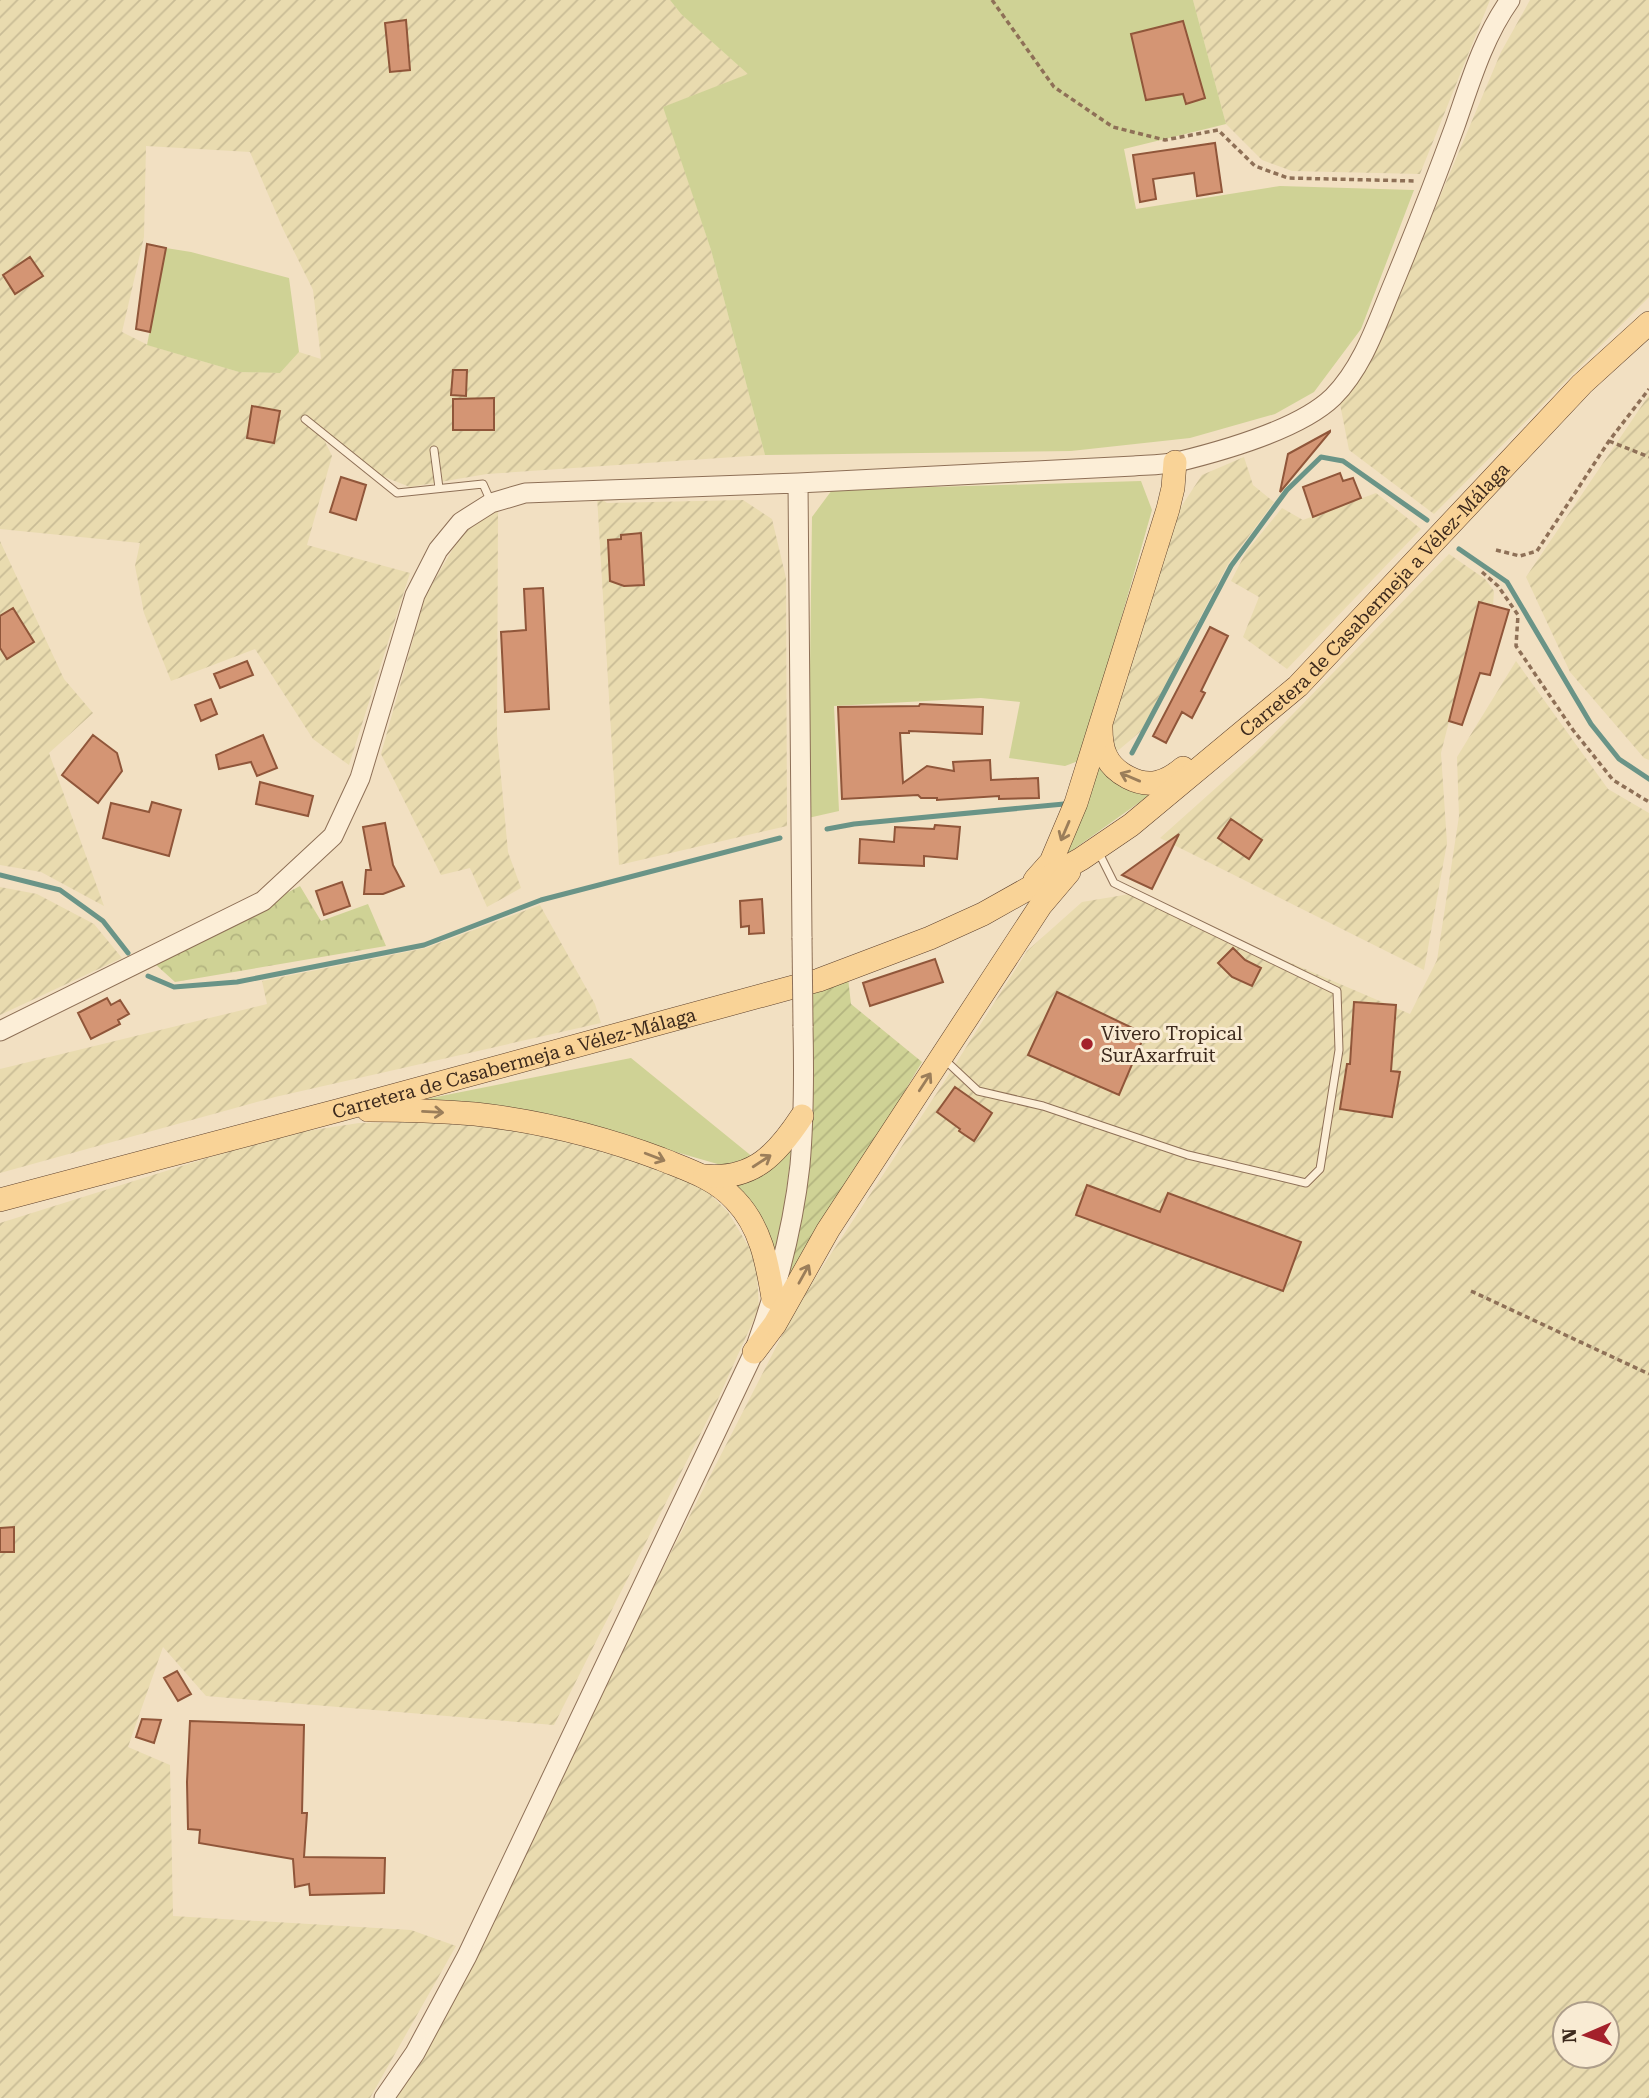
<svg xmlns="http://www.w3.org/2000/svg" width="1649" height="2098" font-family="'Roboto Serif',serif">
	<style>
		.farmland { fill: url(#farmland-furrows); fill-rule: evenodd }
		.grass { fill: #cfd295 }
		.forest { fill: url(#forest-crowns) }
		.garden { fill: url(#garden-furrows) }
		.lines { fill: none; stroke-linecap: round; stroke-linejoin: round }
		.stream { stroke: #6a9487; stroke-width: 5 }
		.building { fill: #d49574; stroke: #90563a; stroke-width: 2 }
		.service-casing { stroke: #8e7057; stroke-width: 9 }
		.tertiary-casing { stroke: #8e7057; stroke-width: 21 }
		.primary-casing { stroke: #5c3f2c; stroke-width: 24 }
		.path { stroke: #8e7057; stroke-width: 3.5; stroke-dasharray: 5 3.5; stroke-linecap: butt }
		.service { stroke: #fceed7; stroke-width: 7 }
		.tertiary { stroke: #fceed7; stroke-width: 19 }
		.primary { stroke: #f9d397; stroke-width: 23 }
		.tertiary-bridge-casing { stroke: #8e7057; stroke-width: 21; stroke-linecap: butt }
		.tertiary-bridge { stroke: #fceed7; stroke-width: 19 }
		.oneway { stroke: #9b7e5a }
		.poi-dot { fill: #a4212b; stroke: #f9ebd3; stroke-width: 2.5 }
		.labels { text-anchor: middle; stroke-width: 6; stroke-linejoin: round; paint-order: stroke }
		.street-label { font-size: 19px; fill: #3d2a1d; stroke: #f9ebd3 }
		.poi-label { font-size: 19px; fill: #3d2a1d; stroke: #f9ebd3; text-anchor: start }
	</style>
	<defs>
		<pattern id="farmland-furrows" width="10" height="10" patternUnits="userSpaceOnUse" patternTransform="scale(1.75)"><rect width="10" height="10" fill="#e9dbaf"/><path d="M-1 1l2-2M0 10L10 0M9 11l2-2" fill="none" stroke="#c9bc96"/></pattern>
		<pattern id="forest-crowns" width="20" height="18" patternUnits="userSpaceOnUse" patternTransform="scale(1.75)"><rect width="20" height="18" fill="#cfd295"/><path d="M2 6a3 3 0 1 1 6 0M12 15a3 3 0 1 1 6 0" fill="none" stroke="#b3b480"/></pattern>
		<pattern id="garden-furrows" width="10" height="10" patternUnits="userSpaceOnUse" patternTransform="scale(1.75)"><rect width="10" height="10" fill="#cfd295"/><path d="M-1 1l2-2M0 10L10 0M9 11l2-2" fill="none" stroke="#b3b480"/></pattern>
	</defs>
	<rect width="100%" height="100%" fill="#f2e0c2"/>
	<path class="farmland" d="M 0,0 L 670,0 L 681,14 L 749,74 L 664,107 L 711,250 L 765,455 L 487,474 L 410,487 L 382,476 L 316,423 L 332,456 L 307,545 L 410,573 L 349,765 L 313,739 L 255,649 L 171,681 L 144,613 L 135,566 L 140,543 L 0,529 ZM 146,146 L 250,152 L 283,229 L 313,290 L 321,359 L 299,352 L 280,373 L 239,372 L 148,345 L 122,332 L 144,237 Z
		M 1193,0 L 1490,0 L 1420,174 L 1292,171 L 1262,160 L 1226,124 Z
		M 1530,0 L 1649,0 L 1649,297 L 1434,514 L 1349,450 L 1340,404 L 1371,360 L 1501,52 Z
		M 1649,395 L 1649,760 L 1644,758 L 1570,672 L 1526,577 Z
		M 1244,457 L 1253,485 L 1274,502 L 1228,564 L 1141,731 L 1114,754 L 1109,731 L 1179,510 L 1202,475 Z
		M 1376,493 L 1421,529 L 1287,669 L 1243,637 L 1259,597 L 1231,581 L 1246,552 L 1282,508 L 1303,520 Z
		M 597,496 L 607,503 L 743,500 L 772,519 L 786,578 L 787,826 L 619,865 Z
		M 498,510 L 497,734 L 508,852 L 521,888 L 487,907 L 470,868 L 441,875 L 381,754 L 425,596 L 464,530 Z
		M 0,541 L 64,679 L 93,713 L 49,753 L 104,906 L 41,872 L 0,865 Z
		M 1449,554 L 1485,579 L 1494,591 L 1493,606 L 1479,603 L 1441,753 L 1447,843 L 1424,970 L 1160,838 L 1255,753 Z
		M 1516,661 L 1608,789 L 1649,813 L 1649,2098 L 392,2098 L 798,1304 L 946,1079 L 1027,951 L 1082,902 L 1130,894 L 1410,1014 L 1437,960 L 1459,816 L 1457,757 ZM 1565,2014 L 1607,2014 L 1607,2056 L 1565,2056 Z
		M 0,887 L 37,894 L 94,924 L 122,958 L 0,1015 Z
		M 540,905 L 595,1004 L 601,1023 L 275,1097 L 0,1173 L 0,1069 L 267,1004 L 262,981 L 426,948 Z
		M 459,1121 L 544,1133 L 620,1153 L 699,1183 L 728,1212 L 756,1259 L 759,1308 L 718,1399 L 554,1725 L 206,1696 L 163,1647 L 128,1747 L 170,1765 L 173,1916 L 411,1930 L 456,1946 L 370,2098 L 0,2098 L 0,1223 L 265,1140 L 294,1133 L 359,1123 Z"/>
	<path class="grass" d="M 670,0 L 1193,0 L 1226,124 L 1124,149 L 1136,209 L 1280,186 L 1414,190 L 1361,329 L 1314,392 L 1275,414 L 1190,438 L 1071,451 L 765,455 L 711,250 L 663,107 L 748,74 L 681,14 Z
		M 166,248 L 191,252 L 289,278 L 299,352 L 280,373 L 239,372 L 147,345 Z
		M 1141,481 L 1152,510 L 1081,760 L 1065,766 L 1009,758 L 1020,702 L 981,698 L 834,706 L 839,811 L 808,818 L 812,517 L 832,490 Z
		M 1095,761 C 1114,784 1121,790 1151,794 L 1060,859 Z
		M 631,1058 L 754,1158 L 721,1165 L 548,1115 L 411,1102 Z
		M 792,1146 L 783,1214 L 775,1258 L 725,1181 Z"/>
	<path class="forest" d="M 300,886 L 321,921 L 368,904 L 386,946 L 175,982 L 154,963 Z"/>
	<path class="garden" d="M 848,978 L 851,1004 L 922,1062 L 786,1292 L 808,1167 L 811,990 Z"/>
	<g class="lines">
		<path class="stream" d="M 1459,549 L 1507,582 L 1591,724 L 1619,759 L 1649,779
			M 1132,753 L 1231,566 L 1287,490 L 1321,457 L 1343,461 L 1427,520
			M 827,829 L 854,824 L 1064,804
			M 0,875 L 60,890 L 103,921 L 128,953
			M 148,976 L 174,987 L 237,982 L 424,945 L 541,900 L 780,838"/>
	</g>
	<path class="building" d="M 406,20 L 410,70 L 390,72 L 385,23 Z
		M 1183,21 L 1205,98 L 1186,104 L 1183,94 L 1146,100 L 1131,34 Z
		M 1215,143 L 1222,192 L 1197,196 L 1194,173 L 1153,179 L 1156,199 L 1140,202 L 1133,155 Z
		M 147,244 L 166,248 L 150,332 L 136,329 Z
		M 30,257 L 43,276 L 15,294 L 3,275 Z
		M 453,370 L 467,370 L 466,396 L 451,395 Z
		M 494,398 L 494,430 L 453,430 L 453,399 Z
		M 252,406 L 280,411 L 274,443 L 247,438 Z
		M 1330,431 L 1330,432 L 1280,492 L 1288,454 Z
		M 1340,473 L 1343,481 L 1353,478 L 1361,498 L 1313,517 L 1303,487 Z
		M 341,477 L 366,485 L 356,520 L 330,512 Z
		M 641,533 L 644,585 L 624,586 L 610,581 L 608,540 L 621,539 L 621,535 Z
		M 543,588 L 549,709 L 505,712 L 501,632 L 526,630 L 524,589 Z
		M 1479,602 L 1509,610 L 1490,675 L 1480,673 L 1462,725 L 1449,721 Z
		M 13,608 L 34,642 L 7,659 L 0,648 L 0,616 Z
		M 1210,627 L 1228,636 L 1201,691 L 1205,693 L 1192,718 L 1182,712 L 1166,743 L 1153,736 Z
		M 247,661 L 253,675 L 220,688 L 214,674 Z
		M 211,699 L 217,714 L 201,721 L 195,705 Z
		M 920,704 L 983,707 L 982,734 L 909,731 L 909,733 L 900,733 L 903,783 L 927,766 L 954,771 L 953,762 L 990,760 L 991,780 L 1038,778 L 1039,798 L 999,799 L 999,796 L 937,800 L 937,798 L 921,798 L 918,795 L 842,799 L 838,707 L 919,706 Z
		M 93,735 L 117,753 L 122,771 L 98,803 L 62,775 Z
		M 263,735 L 277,768 L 257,776 L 251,762 L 219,769 L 216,755 Z
		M 260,782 L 313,796 L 308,816 L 256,804 Z
		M 152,802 L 181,810 L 169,856 L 103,838 L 111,803 L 149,812 Z
		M 1231,819 L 1262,840 L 1249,859 L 1218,838 Z
		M 385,823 L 393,865 L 404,886 L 383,894 L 364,894 L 366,870 L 371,870 L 363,827 Z
		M 935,825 L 960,827 L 957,859 L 924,856 L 924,866 L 859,863 L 860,839 L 894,842 L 895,827 L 934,829 Z
		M 1179,834 L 1152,889 L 1122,875 Z
		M 342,882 L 350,906 L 324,915 L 316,891 Z
		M 762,899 L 764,933 L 749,934 L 749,926 L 741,927 L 740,901 Z
		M 1233,948 L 1245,960 L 1261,968 L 1252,986 L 1232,977 L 1218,963 Z
		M 935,959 L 943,982 L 870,1006 L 863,983 Z
		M 1057,992 L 1145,1034 L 1119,1095 L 1028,1055 Z
		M 107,998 L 111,1005 L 120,1000 L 129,1014 L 118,1020 L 120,1024 L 91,1039 L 78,1013 Z
		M 1354,1002 L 1396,1005 L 1391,1071 L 1400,1072 L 1392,1117 L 1340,1109 L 1347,1064 L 1350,1064 Z
		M 955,1087 L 992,1113 L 974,1141 L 959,1131 L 960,1129 L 937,1112 Z
		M 1087,1185 L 1160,1212 L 1168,1193 L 1301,1242 L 1283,1291 L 1076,1215 Z
		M 14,1527 L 14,1552 L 0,1552 L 0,1528 Z
		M 177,1671 L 191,1694 L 178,1701 L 164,1678 Z
		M 142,1719 L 161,1720 L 154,1743 L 136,1737 Z
		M 190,1721 L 304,1725 L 302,1813 L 307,1813 L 304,1857 L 385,1858 L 384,1893 L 310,1895 L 309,1884 L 295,1887 L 293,1859 L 199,1843 L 200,1830 L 188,1829 L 187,1782 Z"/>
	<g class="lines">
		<g class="service-casing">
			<path id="service" d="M 305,419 L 397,493 L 483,484 L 491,502
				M 434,450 L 439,488
				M 945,1060 L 978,1091 L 1043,1106 L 1188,1155 L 1306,1183 L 1320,1169 L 1339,1050 L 1337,991 L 1114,883 L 1098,851"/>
		</g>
		<g class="tertiary-casing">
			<path id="tertiary" d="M 798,483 L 802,938
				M 0,1031 L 263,901 L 333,836 L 360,778 L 415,595 L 438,550 L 461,522 L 491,503 L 525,493 L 798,483 L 1134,466 C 1148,465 1163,465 1177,462 C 1222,451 1299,430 1333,397 C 1364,366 1378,320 1395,280 C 1416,229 1436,178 1455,126 C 1470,83 1483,38 1510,0
				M 384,2098 L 415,2053 L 467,1956 L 754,1352 C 776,1292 793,1229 800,1165 C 804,1119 804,1072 803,1026"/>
		</g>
		<g class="primary-casing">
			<g id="primary">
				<path d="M 1101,728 C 1101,737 1102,748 1106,756 C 1114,773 1139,787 1158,782 C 1167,780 1176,774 1183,768"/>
				<path d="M 1035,880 L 1051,862 L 1076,803 L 1168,509 L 1173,488 L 1175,462"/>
				<path d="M 368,1110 C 403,1110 439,1111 475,1114 C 538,1121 602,1137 661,1159 C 688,1170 715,1178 735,1200 C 761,1227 767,1262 773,1298"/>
				<path d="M 705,1176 C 754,1180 777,1154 802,1116"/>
				<path id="s1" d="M 0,1200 L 340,1110 L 819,980 L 930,938 L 983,914 L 1081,859 L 1131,825 L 1298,686 L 1582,384 L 1649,323"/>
				<path d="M 754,1352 L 775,1324 L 828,1230 L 1041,905 L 1069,872"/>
			</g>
		</g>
		<path class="path" d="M 992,0 L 1054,87 L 1113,127 L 1165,140 L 1218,130 L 1255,166 L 1288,178 L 1416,181
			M 1609,441 L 1649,457
			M 1496,550 L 1520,556 L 1537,551 L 1609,441 L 1649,389
			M 1482,572 L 1498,586 L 1518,615 L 1516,646 L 1573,730 L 1613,780 L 1649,802
			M 1471,1291 L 1649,1374"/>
		<use href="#service" class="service"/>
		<use href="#tertiary" class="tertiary"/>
		<use href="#primary" class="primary"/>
		<g class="tertiary-bridge-casing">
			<path id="tertiary-bridge" d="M 802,938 L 803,1026"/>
		</g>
		<use href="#tertiary-bridge" class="tertiary-bridge"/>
	</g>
	<defs><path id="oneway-shaft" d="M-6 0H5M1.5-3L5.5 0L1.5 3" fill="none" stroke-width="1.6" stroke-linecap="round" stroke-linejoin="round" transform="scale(1.75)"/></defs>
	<g class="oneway">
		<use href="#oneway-shaft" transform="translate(1130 777) rotate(-157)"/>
		<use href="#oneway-shaft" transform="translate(1065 831) rotate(113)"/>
		<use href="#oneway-shaft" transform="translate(925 1082) rotate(-57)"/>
		<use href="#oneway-shaft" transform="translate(433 1112) rotate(3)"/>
		<use href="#oneway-shaft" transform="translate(655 1157) rotate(21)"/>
		<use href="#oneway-shaft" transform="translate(762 1161) rotate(-33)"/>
		<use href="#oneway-shaft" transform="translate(804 1274) rotate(-61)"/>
	</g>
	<circle class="poi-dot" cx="1087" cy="1044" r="7"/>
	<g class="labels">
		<g class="street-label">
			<text dy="7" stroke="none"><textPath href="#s1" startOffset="1530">Carretera de Casabermeja a Vélez-Málaga</textPath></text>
			<text dy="7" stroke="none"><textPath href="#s1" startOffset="532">Carretera de Casabermeja a Vélez-Málaga</textPath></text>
		</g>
		<g class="poi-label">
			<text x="1101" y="1040">Vivero Tropical<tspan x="1101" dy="22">SurAxarfruit</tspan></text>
		</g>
	</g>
	<g transform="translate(1586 2035) rotate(268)"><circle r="33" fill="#f9ebd3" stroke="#ae9e8a" stroke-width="2"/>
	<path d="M0-5L12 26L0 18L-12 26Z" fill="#a4212b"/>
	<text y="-10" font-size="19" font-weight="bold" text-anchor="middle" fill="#3d2a1d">N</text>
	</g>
</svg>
